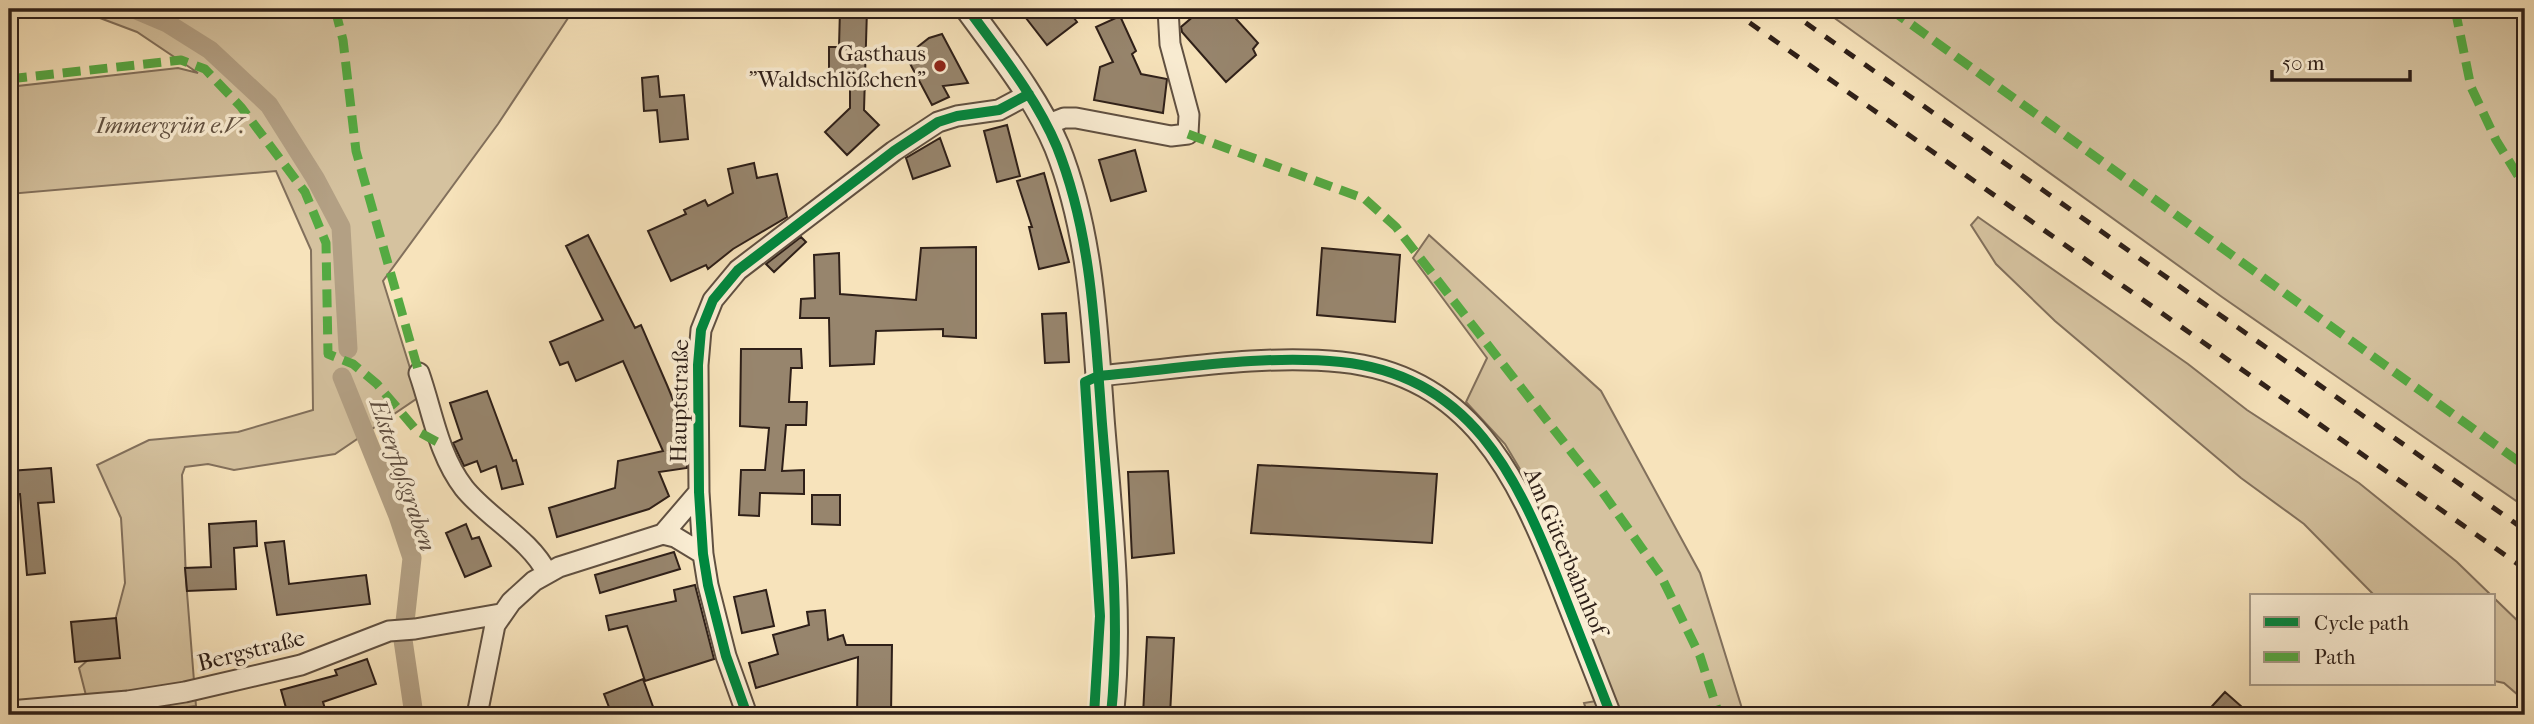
<svg xmlns="http://www.w3.org/2000/svg" width="2534" height="724" font-family="'IM FELL French Canon',serif">
	<style>
		.green { fill: #d5c29f; stroke: #82705c; stroke-width: 2 }
		.lines { fill: none; stroke-linecap: round; stroke-linejoin: round }
		.canal { stroke: #b3a084; stroke-width: 19 }
		.building { fill: #97856d; stroke: #2e1f18; stroke-width: 2 }
		.minor-casing { stroke: #605041; stroke-width: 23 }
		.tertiary-casing { stroke: #605041; stroke-width: 28 }
		.minor { stroke: #faedd3; stroke-width: 19 }
		.tertiary { stroke: #faedd3; stroke-width: 24 }
		.rail { stroke: #2e1f18; stroke-width: 5; stroke-dasharray: 12 12; stroke-linecap: butt }
		.quiet { stroke: #54aa42; stroke-width: 9; stroke-dasharray: 18 9; stroke-linecap: butt }
		.cycleway-casing { stroke: #faedd3; stroke-width: 15 }
		.cycleway { stroke: #00873e; stroke-width: 10 }
		.poi-dot { fill: #8f2418; stroke: #faedd3; stroke-width: 2.5 }
		.labels { text-anchor: middle; stroke-width: 7; stroke-linejoin: round; paint-order: stroke }
		.poi-label { font-size: 23px; fill: #2e1f18; stroke: #faedd3; text-anchor: end }
		.park-label { font-size: 23px; font-style: italic; fill: #605040; stroke: #faedd3 }
		.street-label { font-size: 23px; fill: #2e1f18; stroke: #faedd3 }
		.water-label { font-size: 24px; font-style: italic; fill: #5d4c3e; stroke: #faedd3 }
	</style>
	<rect width="100%" height="100%" fill="#f7e3bb"/>
	<filter id="stains"><feTurbulence type="fractalNoise" baseFrequency=".00286" numOctaves="4"/><feColorMatrix values="0 0 0 0 .2 0 0 0 0 .09 0 0 0 0 .02 0 0 0 .5 -.17"/></filter>
	<radialGradient id="worn" r=".72"><stop offset=".6" stop-color="#630" stop-opacity="0"/><stop offset="1" stop-color="#630" stop-opacity=".3"/></radialGradient>
	<path class="green" d="M 76,9 L 574,9 L 498,124 L 383,281 L 419,397 L 335,454 L 234,470 L 208,464 L 185,467 L 182,475 L 186,580 L 196,706 L 123,715 L 91,715 L 79,668 L 110,640 L 125,583 L 121,518 L 97,465 L 149,440 L 238,432 L 313,410 L 311,250 L 276,171 L 9,194 L 9,87 L 178,68 L 198,73 L 137,32 Z
		M 1822,9 L 2525,9 L 2525,507 L 2222,297 Z
		M 1978,217 L 2188,364 L 2247,410 L 2359,483 L 2457,562 L 2492,596 L 2375,596 L 2304,524 L 2241,478 L 2055,321 L 1996,264 L 1971,225 Z
		M 1429,235 L 1601,391 L 1700,573 L 1744,715 L 1588,715 L 1584,703 L 1614,698 L 1524,476 L 1505,444 L 1466,402 L 1487,358 L 1413,258 Z
		M 2494,598 L 2525,628 L 2525,701 L 2504,683 L 2494,681 Z"/>
	<g class="lines">
		<path class="canal" d="M 134,9 L 167,23 L 210,50 L 269,105 L 315,178 L 341,227 L 348,349
			M 342,377 L 398,516 L 412,558 L 403,640 L 414,715"/>
	</g>
	<path class="building" d="M 840,9 L 867,9 L 864,110 L 879,125 L 847,155 L 825,132 L 850,108 L 850,80 L 829,79 L 829,47 L 839,47 Z
		M 1019,9 L 1067,9 L 1077,22 L 1047,45 Z
		M 1202,9 L 1227,9 L 1258,43 L 1253,49 L 1256,55 L 1226,82 L 1182,32 L 1181,27 Z
		M 1120,16 L 1136,51 L 1132,54 L 1141,74 L 1167,79 L 1163,113 L 1094,100 L 1100,67 L 1113,62 L 1096,27 Z
		M 942,34 L 968,83 L 943,86 L 949,97 L 932,105 L 906,56 L 929,38 Z
		M 658,76 L 660,97 L 684,95 L 688,139 L 660,142 L 657,110 L 644,111 L 642,78 Z
		M 1007,125 L 1020,176 L 997,182 L 984,131 Z
		M 940,138 L 950,166 L 913,179 L 906,158 Z
		M 1135,150 L 1146,191 L 1111,201 L 1099,160 Z
		M 754,163 L 757,178 L 777,174 L 787,217 L 733,249 L 708,269 L 706,265 L 671,281 L 648,231 L 686,214 L 684,210 L 705,200 L 708,206 L 733,193 L 728,169 Z
		M 1044,173 L 1069,262 L 1039,269 L 1029,227 L 1032,227 L 1017,181 Z
		M 588,235 L 635,328 L 641,325 L 667,385 L 686,431 L 687,468 L 659,472 L 669,496 L 649,509 L 557,537 L 549,508 L 615,488 L 618,461 L 663,451 L 623,361 L 576,381 L 568,362 L 560,365 L 550,342 L 603,320 L 566,246 Z
		M 801,237 L 806,242 L 774,272 L 766,264 Z
		M 976,247 L 976,338 L 943,336 L 943,329 L 876,331 L 874,364 L 830,366 L 829,318 L 800,318 L 801,299 L 815,298 L 814,255 L 839,253 L 840,294 L 916,300 L 921,248 Z
		M 1322,248 L 1400,255 L 1395,322 L 1317,315 Z
		M 1066,313 L 1069,362 L 1045,363 L 1042,314 Z
		M 741,349 L 801,349 L 802,368 L 791,368 L 789,402 L 807,402 L 806,425 L 786,425 L 782,471 L 804,470 L 804,494 L 760,493 L 759,516 L 739,515 L 741,470 L 765,470 L 769,428 L 740,426 Z
		M 487,391 L 513,461 L 516,460 L 523,484 L 502,489 L 496,466 L 481,472 L 477,461 L 464,466 L 453,443 L 462,439 L 450,403 Z
		M 1258,465 L 1437,474 L 1432,543 L 1251,533 Z
		M 51,468 L 54,502 L 38,503 L 45,573 L 27,575 L 20,494 L 9,495 L 9,471 Z
		M 1168,471 L 1174,553 L 1132,558 L 1128,472 Z
		M 812,495 L 840,495 L 840,525 L 812,524 Z
		M 256,521 L 257,546 L 234,548 L 236,589 L 187,591 L 185,568 L 211,567 L 209,524 Z
		M 466,524 L 472,539 L 479,537 L 491,566 L 465,577 L 446,533 Z
		M 284,541 L 289,584 L 366,575 L 370,604 L 277,615 L 265,543 Z
		M 674,552 L 680,569 L 600,593 L 595,575 Z
		M 695,585 L 714,659 L 645,681 L 627,626 L 609,630 L 606,616 L 676,601 L 674,590 Z
		M 766,590 L 774,626 L 742,633 L 734,597 Z
		M 825,610 L 828,640 L 843,635 L 846,645 L 892,645 L 891,715 L 857,715 L 858,657 L 756,688 L 749,663 L 778,654 L 773,635 L 809,625 L 807,612 Z
		M 116,618 L 120,658 L 75,662 L 71,622 Z
		M 1147,637 L 1174,638 L 1170,715 L 1143,715 Z
		M 367,659 L 376,684 L 323,702 L 325,709 L 288,715 L 281,690 L 337,675 L 335,670 Z
		M 643,679 L 656,715 L 612,715 L 604,694 Z
		M 2225,692 L 2251,715 L 2204,715 Z"/>
	<g class="lines">
		<g class="minor-casing">
			<path id="minor" d="M 1046,125 L 1064,118 L 1076,118 L 1171,136 L 1188,134 L 1189,115 L 1170,44 L 1168,9
				M 419,373 C 433,413 438,454 464,488 C 488,518 530,539 547,573
				M 1098,376 C 1178,369 1262,354 1341,362 C 1470,375 1517,476 1559,582 C 1576,626 1594,671 1611,715
				M 663,534 L 675,537 L 703,554
				M 9,711 L 128,701 L 185,692 L 301,665 L 389,631 L 415,629 L 500,614
				M 477,715 L 495,625 L 511,602 L 534,581 L 559,567 L 663,534 L 699,492
				M 747,715 L 726,656 L 708,585 L 703,554 L 699,492 L 698,365 L 701,330 L 713,300 L 738,270 L 894,151 L 938,122 L 957,116 L 999,110 L 1029,94"/>
		</g>
		<g class="tertiary-casing">
			<path id="tertiary" d="M 968,9 C 1000,53 1036,97 1057,147 C 1092,235 1095,331 1102,424 C 1110,521 1121,618 1111,715"/>
		</g>
		<use href="#minor" class="minor"/>
		<use href="#tertiary" class="tertiary"/>
		<path class="rail" d="M 1730,9 L 2525,569
			M 1786,9 L 2525,530"/>
		<path class="quiet" d="M 335,9 L 343,40 L 356,151 L 419,373
			M 1890,9 L 2525,466
			M 2455,9 L 2471,87 L 2496,140 L 2525,187
			M 9,79 L 181,60 L 205,69 L 241,107 L 305,192 L 326,243 L 328,354 L 353,364 L 377,384 L 417,431 L 439,443
			M 1188,134 L 1365,199 L 1396,227 L 1601,490 L 1660,574 L 1700,656 L 1719,715"/>
		<g class="cycleway-casing">
			<path id="cycleway" d="M 968,9 C 1000,53 1036,97 1057,147 C 1092,235 1095,331 1102,424 C 1110,521 1121,618 1111,715
				M 747,715 L 726,656 L 708,585 L 703,554 L 699,492 L 698,365 L 701,330 L 713,300 L 738,270 L 894,151 L 938,122 L 957,116 L 999,110 L 1029,94
				M 1094,715 L 1100,616 L 1085,382 L 1098,376 C 1178,369 1262,354 1341,362 C 1470,375 1517,476 1559,582 C 1576,626 1594,671 1611,715"/>
		</g>
		<use href="#cycleway" class="cycleway"/>
	</g>
	<circle class="poi-dot" cx="940" cy="66" r="7"/>
	<g class="labels">
		<g class="poi-label">
			<text x="926" y="61">Gasthaus<tspan x="926" dy="26">"Waldschlößchen"</tspan></text>
		</g>
		<g class="park-label">
			<text x="170" y="133">Immergrün e.V.</text>
		</g>
		<g class="street-label">
			<text transform="translate(679 401) rotate(-89)" y="8">Hauptstraße</text>
			<text transform="translate(1566 551) rotate(67)" y="8">Am Güterbahnhof</text>
			<text transform="translate(251 650) rotate(-14)" y="8">Bergstraße</text>
		</g>
		<g class="water-label">
			<text transform="translate(403 475) rotate(71)" y="8">Elsterfloßgraben</text>
		</g>
	</g>
	<rect width="2534" height="724" fill="none" stroke="#f7e3bb" stroke-width="35"/>
	<rect x="10" y="10" width="2513" height="703" fill="none" stroke="#2e1f18" stroke-width="3.5"/>
	<rect x="18" y="18" width="2499" height="689" fill="none" stroke="#2e1f18" stroke-width="2"/>
	<rect x="2250" y="594" width="245" height="91" fill="#faedd3" stroke="#a89b88" stroke-width="2"/>
	<rect x="2264" y="617" width="35" height="10" fill="#00873e" stroke="#a89b88" stroke-width="2"/>
	<text x="2314" y="630" font-size="21" fill="#2e1f18">Cycle path</text>
	<rect x="2264" y="652" width="35" height="10" fill="#54aa42" stroke="#a89b88" stroke-width="2"/>
	<text x="2314" y="664" font-size="21" fill="#2e1f18">Path</text>
	<path d="M2272 70v10h138v-10" fill="none" stroke="#2e1f18" stroke-width="3.5"/>
	<text x="2282" y="70" font-size="21" fill="#2e1f18" stroke="#faedd3" stroke-width="5" paint-order="stroke">50 m</text>
	<rect width="100%" height="100%" filter="url(#stains)"/>
	<rect width="100%" height="100%" fill="url(#worn)"/>
</svg>
